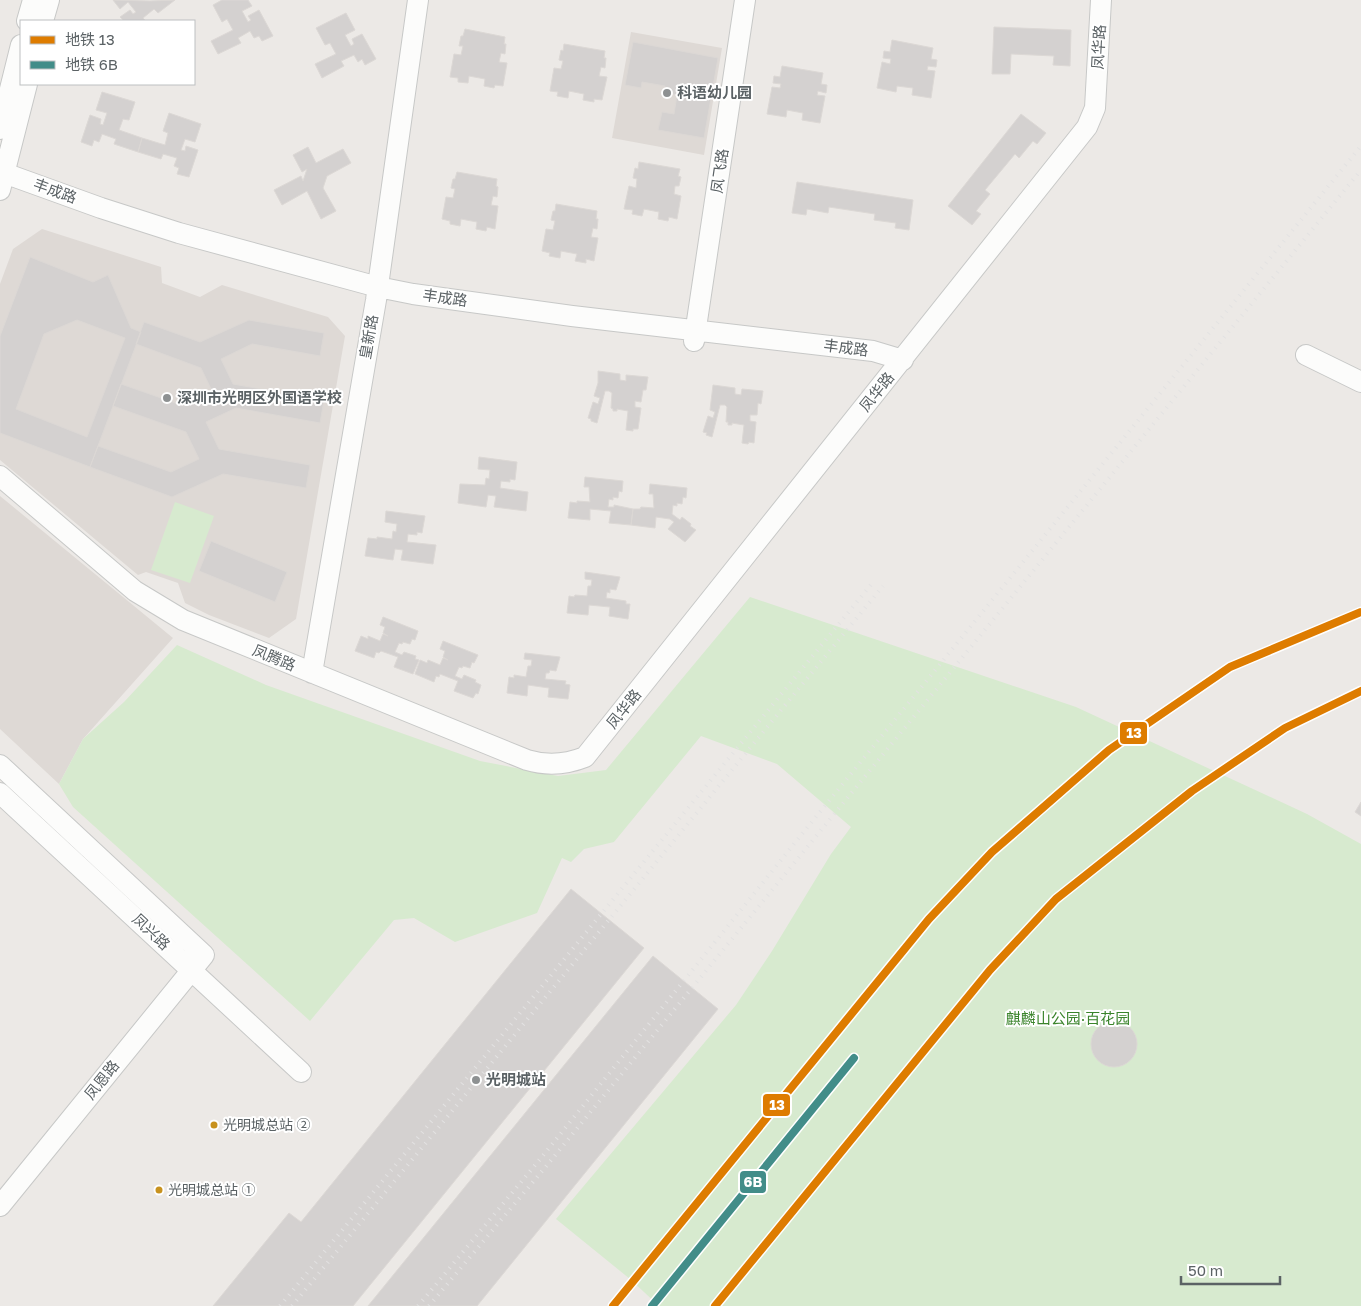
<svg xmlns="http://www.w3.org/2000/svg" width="1361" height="1306" font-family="'Golos Text','Noto Sans SC',sans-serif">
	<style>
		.education { fill: #ded9d5 }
		.green { fill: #d7eacf }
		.building { fill: #d4d1d0; stroke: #dcd8d5; fill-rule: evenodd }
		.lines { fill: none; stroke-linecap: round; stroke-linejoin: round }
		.secondary-casing { stroke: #c7c8c7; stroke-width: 22 }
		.secondary { stroke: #fcfcfb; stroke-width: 20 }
		.rail { stroke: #e3e2e2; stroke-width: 4; stroke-dasharray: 1 6; stroke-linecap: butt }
		.metro-1-casing { stroke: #fff; stroke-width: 11 }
		.metro-2-casing { stroke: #fff; stroke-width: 11 }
		.metro-1 { stroke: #de7c00; stroke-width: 8 }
		.metro-2 { stroke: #428d89; stroke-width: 8 }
		.poi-dot { fill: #8e9192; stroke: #fff; stroke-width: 2 }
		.bus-dot { fill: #c8921e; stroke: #fff; stroke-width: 2 }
		.labels { text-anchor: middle; stroke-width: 4; stroke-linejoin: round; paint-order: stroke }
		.bus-label { font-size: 14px; fill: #5b6265; stroke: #fff; text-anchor: start }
		.street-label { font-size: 15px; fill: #5b6265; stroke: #fff }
		.poi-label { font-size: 15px; font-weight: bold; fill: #5b6265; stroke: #fff; text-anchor: start }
		.park-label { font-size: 15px; fill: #3a842b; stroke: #fff }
		.line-badge { stroke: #fff; stroke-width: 2 }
		.badge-label { font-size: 14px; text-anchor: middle; font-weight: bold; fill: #fff }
	</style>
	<rect width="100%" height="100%" fill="#ece9e6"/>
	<path class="education" d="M 631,32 L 722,48 L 704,155 L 612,138 Z
		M 42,229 L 161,267 L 162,283 L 200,297 L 222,285 L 328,317 L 345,336 L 296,619 L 269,638 L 209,615 L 185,603 L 178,583 L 146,572 L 138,575 L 0,460 L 0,284 L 13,249 Z
		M 0,496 L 173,638 L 83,739 L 59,784 L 0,729 Z"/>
	<path class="green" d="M 175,502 L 214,516 L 190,583 L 151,570 Z
		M 750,597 L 1076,707 L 1307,814 L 1361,844 L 1361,1306 L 659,1306 L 630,1279 L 556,1219 L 736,1005 L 772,951 L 831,854 L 851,827 L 777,764 L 701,736 L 614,842 L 584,849 L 571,862 L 562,858 L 537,913 L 455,942 L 414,918 L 394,920 L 310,1021 L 73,807 L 59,784 L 83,739 L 124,702 L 177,645 L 266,685 L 480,761 L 558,776 L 606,770 Z"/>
	<path class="building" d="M 113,0 L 150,1 L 175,0 L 158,13 L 154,9 L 143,18 L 146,21 L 124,21 L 120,17 L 130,10 L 133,14 L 136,12 L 128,2 L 120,9 Z
		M 222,0 L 248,0 L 252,6 L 242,11 L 248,22 L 251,20 L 248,16 L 259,10 L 273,36 L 262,41 L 259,36 L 254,38 L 250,31 L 238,38 L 241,43 L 218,54 L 211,41 L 233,30 L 227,19 L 222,22 L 213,5 Z
		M 346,13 L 355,30 L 345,35 L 351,46 L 354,44 L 352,39 L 362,34 L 376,59 L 365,65 L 362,59 L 358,62 L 354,55 L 341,61 L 344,66 L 322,78 L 315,64 L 336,54 L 330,43 L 325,45 L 316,28 Z
		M 994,27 L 1071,30 L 1070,66 L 1053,65 L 1054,56 L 1011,54 L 1010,74 L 992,74 Z
		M 465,29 L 505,37 L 504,44 L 506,44 L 505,54 L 501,53 L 499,62 L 507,63 L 503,86 L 495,85 L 494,88 L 484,86 L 485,79 L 469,76 L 468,83 L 458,82 L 458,78 L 450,77 L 454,54 L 461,55 L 463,46 L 459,46 L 461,36 L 463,36 Z
		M 892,40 L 933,48 L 931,59 L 937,60 L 936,67 L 928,66 L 927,70 L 935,71 L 931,98 L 912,95 L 913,88 L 897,86 L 896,92 L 877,88 L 882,62 L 890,64 L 891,59 L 883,58 L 884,51 L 890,52 Z
		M 633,42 L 718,58 L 704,138 L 658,130 L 662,112 L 674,114 L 677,95 L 664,92 L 665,86 L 642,82 L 641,88 L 625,85 Z
		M 564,44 L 605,51 L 604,58 L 606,58 L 605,68 L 601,67 L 599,76 L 607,77 L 602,100 L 594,99 L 594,102 L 583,100 L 584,94 L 569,91 L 568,98 L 557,96 L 558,92 L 550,91 L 554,68 L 561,69 L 563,61 L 559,60 L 561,50 L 563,51 Z
		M 782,66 L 823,73 L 821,84 L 827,85 L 826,93 L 818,91 L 817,95 L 825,96 L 820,123 L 802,120 L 803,113 L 787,110 L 786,117 L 767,114 L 772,87 L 780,88 L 781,84 L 773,83 L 774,76 L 780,77 Z
		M 102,92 L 135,102 L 129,120 L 123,119 L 119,130 L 142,138 L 138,152 L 114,144 L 116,139 L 102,134 L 99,142 L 94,140 L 92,146 L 81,142 L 90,115 L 101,119 L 100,124 L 103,125 L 107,113 L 96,110 Z
		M 169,113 L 201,124 L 195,142 L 185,139 L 181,150 L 185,151 L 186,146 L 198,150 L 189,177 L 177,174 L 179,168 L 174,166 L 177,158 L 163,154 L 161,159 L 138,152 L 142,138 L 165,145 L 168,133 L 163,131 Z
		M 1021,114 L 1046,133 L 1037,144 L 1033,141 L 1019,158 L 1015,154 L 985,190 L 990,194 L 976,211 L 981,214 L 972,225 L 948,206 Z
		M 308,147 L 316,163 L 343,149 L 351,163 L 327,176 L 323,188 L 336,211 L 321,219 L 307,191 L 282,205 L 274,190 L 301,176 L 303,181 L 307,169 L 302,172 L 293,155 Z
		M 639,162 L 680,169 L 678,176 L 681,177 L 679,186 L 675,186 L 674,194 L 681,196 L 677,219 L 669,217 L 668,221 L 658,219 L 659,212 L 644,209 L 642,216 L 632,214 L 633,210 L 624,209 L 629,186 L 636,188 L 637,179 L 633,178 L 635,168 L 638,169 Z
		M 457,172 L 497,179 L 496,186 L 498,187 L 497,197 L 493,196 L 491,205 L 498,206 L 495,229 L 487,227 L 486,231 L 476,229 L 477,222 L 461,219 L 460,226 L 450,224 L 450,221 L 442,219 L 446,197 L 453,198 L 455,189 L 451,188 L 453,179 L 455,179 Z
		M 797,182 L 913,200 L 909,230 L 895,228 L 896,223 L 874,220 L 875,214 L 829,207 L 828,213 L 807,209 L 806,215 L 792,213 Z
		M 556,204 L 597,211 L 596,219 L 598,219 L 597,229 L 593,228 L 591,237 L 598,238 L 594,261 L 586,259 L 586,263 L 575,261 L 577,254 L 561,251 L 560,258 L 549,256 L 550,253 L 542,251 L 546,229 L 553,230 L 555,221 L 551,220 L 553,211 L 555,211 Z
		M 30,257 L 93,282 L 108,275 L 131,328 L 141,332 L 90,467 L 0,433 L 0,336 ZM 77,320 L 125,338 L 87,437 L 16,409 L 44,334 Z
		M 249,320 L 324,333 L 320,356 L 252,344 L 221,359 L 233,384 L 324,400 L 320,423 L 236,408 L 206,422 L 219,449 L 310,465 L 306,488 L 223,474 L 172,497 L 90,467 L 98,446 L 171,472 L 199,459 L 186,432 L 113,406 L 121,384 L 184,406 L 213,393 L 201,368 L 136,344 L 144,322 L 200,342 Z
		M 598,371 L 620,374 L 620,380 L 626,381 L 626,375 L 648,377 L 646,390 L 643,390 L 641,402 L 635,401 L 635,407 L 641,408 L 638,429 L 633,429 L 633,431 L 626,430 L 628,411 L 617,409 L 617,411 L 613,411 L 613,409 L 611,408 L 612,393 L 609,391 L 605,391 L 597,423 L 591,421 L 591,419 L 588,418 L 593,402 L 598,404 L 600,398 L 594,396 L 598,383 Z
		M 713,385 L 735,388 L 735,394 L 741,395 L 742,389 L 763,391 L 761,404 L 758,403 L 757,415 L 750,415 L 750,421 L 756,422 L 754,443 L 749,442 L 748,444 L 742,443 L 744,425 L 732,423 L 732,425 L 728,425 L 728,422 L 726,422 L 727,407 L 725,405 L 720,405 L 712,437 L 706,435 L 707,433 L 703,432 L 708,416 L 713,418 L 715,412 L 710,410 Z
		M 479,457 L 517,462 L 515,480 L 510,479 L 510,482 L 501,481 L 500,488 L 528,492 L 526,511 L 494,507 L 496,496 L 488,495 L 486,507 L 458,503 L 460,484 L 485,485 L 486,478 L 489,479 L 490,470 L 478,469 Z
		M 585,477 L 623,481 L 622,492 L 619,491 L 618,498 L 613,497 L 613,500 L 609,499 L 608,507 L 614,507 L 614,505 L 633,509 L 631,525 L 609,523 L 611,511 L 590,509 L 590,520 L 568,518 L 570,502 L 577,503 L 577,501 L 590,502 L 589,487 L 584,487 Z
		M 650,484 L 687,488 L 686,498 L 683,497 L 682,504 L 677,503 L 677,506 L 673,505 L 672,514 L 680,520 L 682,517 L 691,524 L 690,526 L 696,530 L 685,542 L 668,529 L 674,522 L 670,519 L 656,517 L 655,528 L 631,525 L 633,509 L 640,509 L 641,507 L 654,508 L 653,494 L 649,494 Z
		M 386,511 L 425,516 L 422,533 L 417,532 L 417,535 L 408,534 L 407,542 L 436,545 L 433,564 L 401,560 L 403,550 L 395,549 L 393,560 L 365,556 L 368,538 L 377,539 L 377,537 L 392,539 L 393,531 L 396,532 L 397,524 L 385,522 Z
		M 211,541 L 287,572 L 275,602 L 199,571 Z
		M 585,572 L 620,577 L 616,590 L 610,589 L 610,593 L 607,592 L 606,598 L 626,601 L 626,604 L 630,604 L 628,619 L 609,616 L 610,607 L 589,605 L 588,615 L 567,613 L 569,596 L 574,597 L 575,595 L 587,596 L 588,586 L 591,586 L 592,580 L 585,579 Z
		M 383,617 L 418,631 L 415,640 L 412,639 L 410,644 L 403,642 L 402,644 L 399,643 L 395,652 L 402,655 L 404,652 L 416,656 L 415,659 L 419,660 L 413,674 L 394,667 L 398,657 L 381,651 L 379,653 L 376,652 L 374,658 L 355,651 L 361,636 L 368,639 L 368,636 L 380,641 L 383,634 L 388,636 L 383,633 L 385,627 L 380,625 Z
		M 443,641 L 478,655 L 474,663 L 472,662 L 470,668 L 463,666 L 462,668 L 459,667 L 455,676 L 462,679 L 464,675 L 476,680 L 475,682 L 481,685 L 478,694 L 476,693 L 473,698 L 454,691 L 458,681 L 440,674 L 439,677 L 436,676 L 434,682 L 415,674 L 420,660 L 427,663 L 428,660 L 440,665 L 443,658 L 448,660 L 443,657 L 445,651 L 440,649 Z
		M 525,653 L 560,657 L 556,671 L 550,670 L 549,673 L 546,673 L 545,679 L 566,681 L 565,684 L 570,685 L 568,699 L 548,697 L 549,688 L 528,685 L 527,696 L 507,693 L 509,677 L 514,678 L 514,675 L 526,677 L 528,666 L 531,666 L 532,660 L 524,659 Z
		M 1361,802 L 1361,816 L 1355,812 Z
		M 571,889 L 644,948 L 353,1306 L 213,1306 L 289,1213 L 301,1222 Z
		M 653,956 L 718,1009 L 477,1306 L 368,1306 Z
		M1091 1044a23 23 0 1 1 46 0a23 23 0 1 1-46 0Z"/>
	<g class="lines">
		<g class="secondary-casing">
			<path id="secondary" d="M 27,21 L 33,0
				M 43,21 L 49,0
				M 0,129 L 21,45
				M 0,174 L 4,173 L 101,208 L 179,233 L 378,287 L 413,294 L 572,316 L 873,351 L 903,360
				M 0,190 L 27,84
				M 694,341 L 745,0
				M 1306,355 L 1361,382
				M 0,476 L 135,591 L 183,620 L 527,760 C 547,766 565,765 585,757 L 1087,127 L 1095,108 L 1101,0
				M 312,673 L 376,300 L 418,0
				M 0,765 L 204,955 L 0,1206
				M 0,793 L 301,1072"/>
		</g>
		<use href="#secondary" class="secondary"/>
		<path class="rail" d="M 280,1306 L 874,581
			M 292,1306 L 883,586
			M 418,1306 L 541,1158 L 798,839 L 1361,146
			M 429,1306 L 548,1164 L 1361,170"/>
		<g class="metro-1-casing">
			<path id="metro-1" d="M 613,1306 L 929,919 L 992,852 L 1109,750 L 1230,667 L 1361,612
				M 715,1306 L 990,970 L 1056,899 L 1192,791 L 1285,728 L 1361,691"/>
		</g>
		<g class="metro-2-casing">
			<path id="metro-2" d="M 652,1306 L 854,1058"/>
		</g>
		<use href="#metro-1" class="metro-1"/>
		<use href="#metro-2" class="metro-2"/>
	</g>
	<g class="poi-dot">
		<circle cx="667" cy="93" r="5"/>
		<circle cx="167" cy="398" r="5"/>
		<circle cx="476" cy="1080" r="5"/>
	</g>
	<g class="bus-dot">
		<circle cx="214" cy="1125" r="4.5"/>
		<circle cx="159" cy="1190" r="4.5"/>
	</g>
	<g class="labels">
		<g class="bus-label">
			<text x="223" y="1130">光明城总站 ②</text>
			<text x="168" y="1195">光明城总站 ①</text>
		</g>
		<g class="street-label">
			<text transform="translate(1099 47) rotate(-87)" y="5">凤华路</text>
			<text transform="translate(720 171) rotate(-82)" y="5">凤飞路</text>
			<text transform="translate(55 191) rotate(20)" y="5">丰成路</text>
			<text transform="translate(445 298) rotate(8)" y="5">丰成路</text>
			<text transform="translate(369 337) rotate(-80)" y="5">皇新路</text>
			<text transform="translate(846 348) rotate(7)" y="5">丰成路</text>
			<text transform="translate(877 392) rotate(-51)" y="5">凤华路</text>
			<text transform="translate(274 658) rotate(22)" y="5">凤腾路</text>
			<text transform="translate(624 709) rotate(-51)" y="5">凤华路</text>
			<text transform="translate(151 932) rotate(43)" y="5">凤兴路</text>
			<text transform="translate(102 1080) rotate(-51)" y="5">凤恩路</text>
		</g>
		<g class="poi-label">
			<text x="677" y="98">科语幼儿园</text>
			<text x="177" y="403">深圳市光明区外国语学校</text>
			<text x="486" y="1085">光明城站</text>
		</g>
		<g class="park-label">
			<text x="1068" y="1024">麒麟山公园·百花园</text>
		</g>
	</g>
	<g class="line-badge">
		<rect x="1119" y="721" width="29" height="24" rx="5" fill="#de7c00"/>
		<rect x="762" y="1093" width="29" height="24" rx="5" fill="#de7c00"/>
		<rect x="739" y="1170" width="28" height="24" rx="5" fill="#428d89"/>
	</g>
	<g class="badge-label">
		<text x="1134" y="738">13</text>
		<text x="777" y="1110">13</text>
		<text x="753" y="1187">6B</text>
	</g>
	<rect x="20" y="20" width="175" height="65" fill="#ffffff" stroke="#bdc0c1"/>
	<rect x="30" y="36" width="25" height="8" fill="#de7c00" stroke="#bdc0c1"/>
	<text x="65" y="45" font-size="15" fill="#5b6265">地铁 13</text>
	<rect x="30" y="61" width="25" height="8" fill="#428d89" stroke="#bdc0c1"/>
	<text x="65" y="70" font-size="15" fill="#5b6265">地铁 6B</text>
	<path d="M1181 1276v8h99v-8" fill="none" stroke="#5b6265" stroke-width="2.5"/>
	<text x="1188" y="1276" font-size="15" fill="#5b6265" stroke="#ffffff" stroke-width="4" paint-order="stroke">50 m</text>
</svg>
